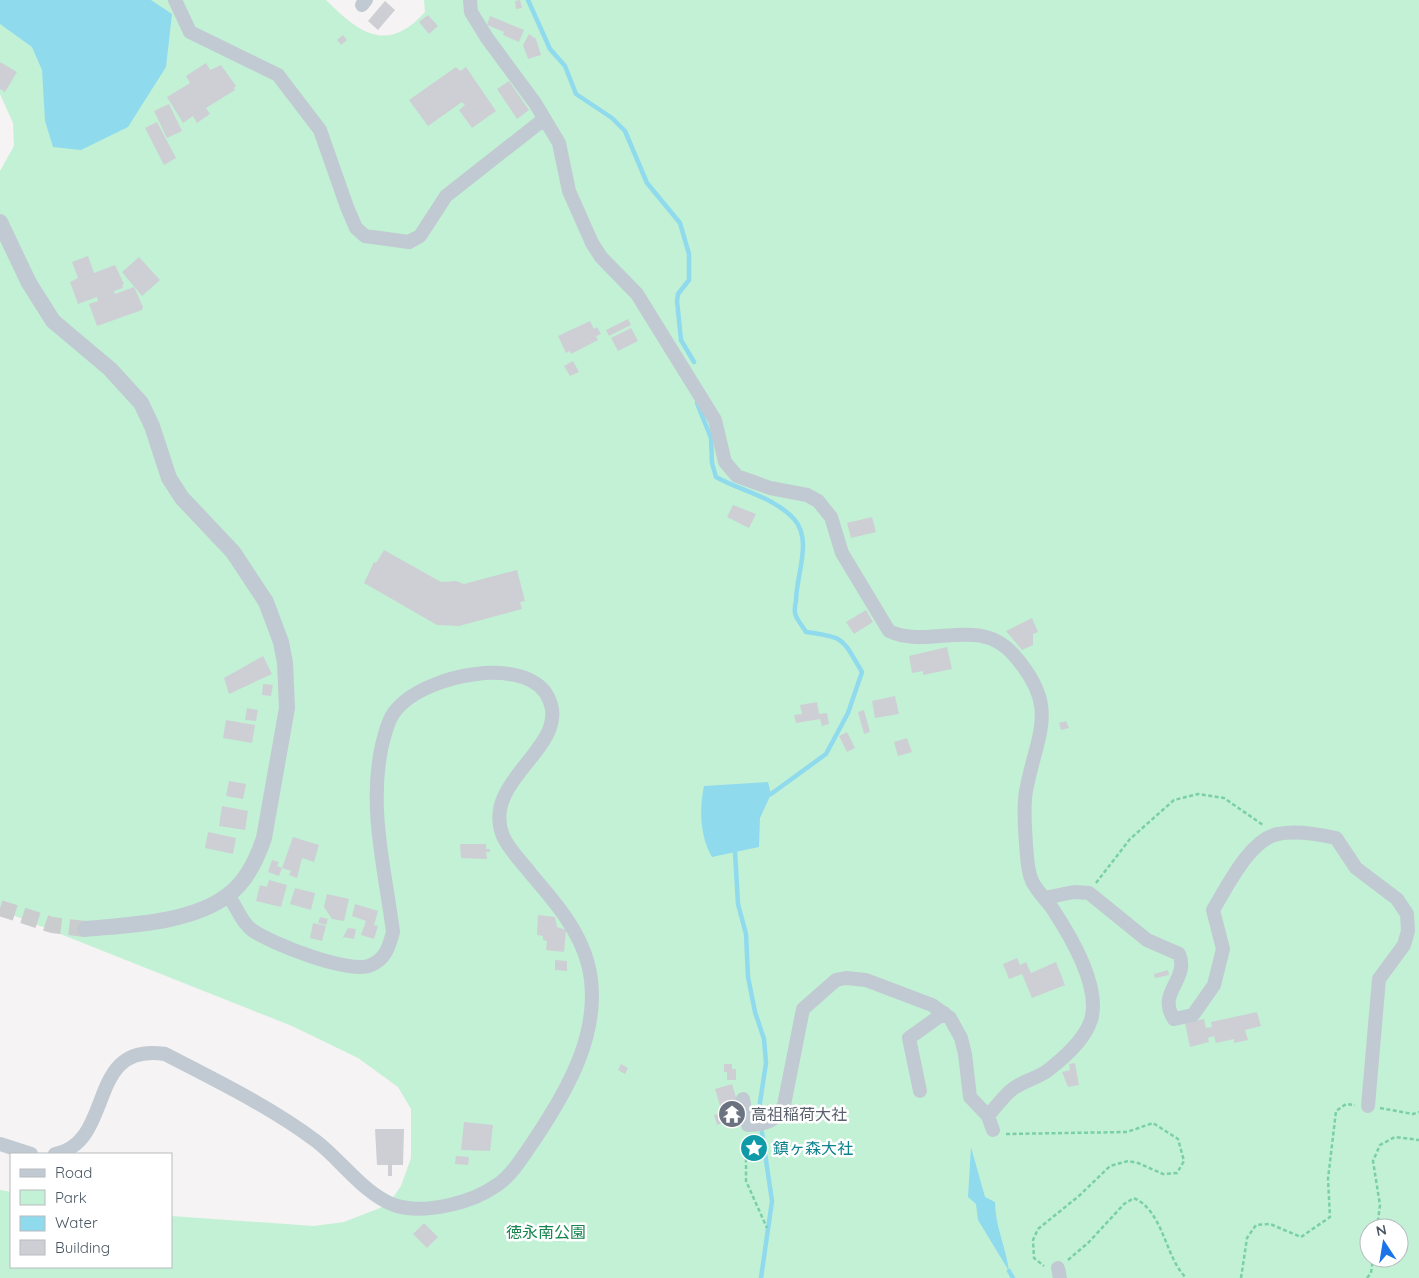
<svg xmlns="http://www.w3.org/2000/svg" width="1419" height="1278" font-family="Quicksand,'Noto Sans JP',sans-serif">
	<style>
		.green { fill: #c3f1d5; fill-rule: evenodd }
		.water { fill: #90daee }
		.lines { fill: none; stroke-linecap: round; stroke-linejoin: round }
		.stream { stroke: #90daee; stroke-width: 4.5 }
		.building { fill: #cdcfd5 }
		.tertiary-tunnel { stroke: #caccce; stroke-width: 16; stroke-dasharray: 16 8; stroke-linecap: butt }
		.path { stroke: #7ad0a6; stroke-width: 2.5; stroke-dasharray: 4 2.5; stroke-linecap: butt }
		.minor { stroke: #c1cad2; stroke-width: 14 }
		.tertiary { stroke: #c1cad2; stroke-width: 16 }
		.labels { text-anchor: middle; stroke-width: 5; stroke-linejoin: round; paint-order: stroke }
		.worship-label { font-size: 16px; fill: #5b616d; stroke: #fff; text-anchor: start }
		.culture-label { font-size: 16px; fill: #0d838f; stroke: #fff; text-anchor: start }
		.park-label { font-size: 16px; fill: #17864f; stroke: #fff }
	</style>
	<rect width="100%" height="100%" fill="#f5f3f3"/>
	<path class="green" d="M 0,0 L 326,0 C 358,32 387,55 425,12 L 424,0 L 1419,0 L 1419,1278 L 0,1278 L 0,1190 L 11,1192 L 11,1267 L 171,1267 L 171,1216 L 314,1226 L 344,1222 L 380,1208 L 392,1199 L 401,1186 L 411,1158 L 411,1109 L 398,1087 L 358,1058 L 292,1026 L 0,910 L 0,171 L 14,146 L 13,123 L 0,94 ZM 1369,1228 L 1399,1228 L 1399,1258 L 1369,1258 Z"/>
	<path class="water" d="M 0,0 L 151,0 L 172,14 L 166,67 L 128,127 L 81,150 L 53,147 L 45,121 L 42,70 L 32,47 L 0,24 Z
		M 768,782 L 771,794 L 760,818 L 759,847 L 712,857 C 700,837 699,809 704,786 Z
		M 971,1147 L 985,1197 L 995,1202 C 995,1226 1006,1247 1009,1271 L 978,1220 L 976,1204 L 968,1197 Z"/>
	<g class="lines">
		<path class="stream" d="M 528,0 L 550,49 L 565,66 L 576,94 L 612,118 L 625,131 L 647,183 L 680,223 L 689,254 L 689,280 L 678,294 L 677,301 L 681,340 L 694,362
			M 697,403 L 711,438 L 712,463 L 716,477 C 741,491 774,497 794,519 C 813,540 796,575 796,601 C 795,605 794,612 796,616 C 798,621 803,627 806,632 C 846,637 842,639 862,672 L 848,713 L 826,754 L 771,794
			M 735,852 L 738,904 L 746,934 L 748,977 L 755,1012 L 764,1039 L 766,1063 L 759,1109 L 761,1122
			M 1009,1271 L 1013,1278
			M 761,1278 L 772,1201 L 761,1126"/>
	</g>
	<path class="building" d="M 520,0 L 522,8 L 516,9 L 515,1 Z
		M 385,1 L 395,10 L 378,30 L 368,21 Z
		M 428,15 L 438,26 L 429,34 L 419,22 Z
		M 490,16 L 524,30 L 519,42 L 503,35 L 504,32 L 487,25 Z
		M 529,34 L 536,39 L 541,55 L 528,59 L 523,45 Z
		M 343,35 L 347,40 L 341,45 L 337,40 Z
		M 0,62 L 17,72 L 5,92 L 0,89 Z
		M 206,63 L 210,70 L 221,65 L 236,86 L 234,88 L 235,90 L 206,108 L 210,114 L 197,123 L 193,116 L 183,123 L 167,97 L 190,83 L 186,76 Z
		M 456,67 L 460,71 L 466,67 L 496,111 L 472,128 L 459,110 L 465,105 L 462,102 L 428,126 L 409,100 Z
		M 509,81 L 529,110 L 517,119 L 497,89 Z
		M 169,104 L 182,131 L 167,138 L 154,111 Z
		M 157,122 L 176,158 L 164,165 L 145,128 Z
		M 88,256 L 94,273 L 115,265 L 124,284 L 122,285 L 123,288 L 114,291 L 115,294 L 134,287 L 143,307 L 142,310 L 97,326 L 89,304 L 98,301 L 97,297 L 78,304 L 70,282 L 78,278 L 72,262 Z
		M 139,257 L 160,280 L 142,296 L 122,272 Z
		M 628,319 L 631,325 L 609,336 L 606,330 Z
		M 590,321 L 594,329 L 597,327 L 601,334 L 596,336 L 598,340 L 571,354 L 570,351 L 566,353 L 558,336 Z
		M 631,328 L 638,341 L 618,351 L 611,338 Z
		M 573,361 L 579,372 L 570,376 L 564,366 Z
		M 733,505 L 756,514 L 749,528 L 727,517 Z
		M 872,517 L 876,532 L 851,538 L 847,523 Z
		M 384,550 L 441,582 L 456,581 L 464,584 L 517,570 L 525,601 L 520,602 L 522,609 L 459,626 L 437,625 L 364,583 L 374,562 L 376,563 Z
		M 866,610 L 873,622 L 854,634 L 846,622 Z
		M 1032,618 L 1038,632 L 1033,634 L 1033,645 L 1022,650 L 1006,631 Z
		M 947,647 L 952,669 L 923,675 L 923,671 L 912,673 L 909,656 Z
		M 263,656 L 272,674 L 229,694 L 224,678 Z
		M 263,684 L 273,685 L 271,696 L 262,695 Z
		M 895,696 L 899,714 L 875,718 L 872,701 Z
		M 817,702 L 819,714 L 827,713 L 829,724 L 822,726 L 820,719 L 796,723 L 794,715 L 802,714 L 800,705 Z
		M 247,708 L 258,710 L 256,721 L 245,720 Z
		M 864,710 L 870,732 L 864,734 L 858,712 Z
		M 226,720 L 255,725 L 252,743 L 223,738 Z
		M 1066,721 L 1069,728 L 1061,730 L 1059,723 Z
		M 847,732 L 855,748 L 847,752 L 839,736 Z
		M 907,738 L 912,752 L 898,756 L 894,742 Z
		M 229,781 L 246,784 L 243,799 L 226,796 Z
		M 222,806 L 248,811 L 245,830 L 219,826 Z
		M 208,832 L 236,838 L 233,854 L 205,848 Z
		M 293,837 L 319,845 L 314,862 L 302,858 L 297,878 L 289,875 L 291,871 L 282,868 Z
		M 460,844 L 486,844 L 486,849 L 490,849 L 490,852 L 486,852 L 487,859 L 461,858 Z
		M 272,860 L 279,862 L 277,866 L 282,868 L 279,876 L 268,872 Z
		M 269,880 L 287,885 L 281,907 L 256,901 L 260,885 L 267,887 Z
		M 295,888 L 315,893 L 311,910 L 290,904 Z
		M 327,894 L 349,899 L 344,921 L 332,919 L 324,907 Z
		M 355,904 L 378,911 L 374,925 L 378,926 L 374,939 L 361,935 L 366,921 L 352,916 Z
		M 538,915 L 555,917 L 557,927 L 566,930 L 564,952 L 546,950 L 547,941 L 543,940 L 543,936 L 537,935 Z
		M 320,917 L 328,919 L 326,925 L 318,923 Z
		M 313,923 L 326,926 L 322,941 L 310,938 Z
		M 348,928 L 356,929 L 354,939 L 343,937 Z
		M 1017,958 L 1020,965 L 1026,962 L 1031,973 L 1056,962 L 1065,985 L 1032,998 L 1022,974 L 1009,979 L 1003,964 Z
		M 555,960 L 567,961 L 567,971 L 555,970 Z
		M 1168,970 L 1169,975 L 1155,978 L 1154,974 Z
		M 1257,1012 L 1261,1026 L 1245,1030 L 1248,1040 L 1234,1043 L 1234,1039 L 1216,1043 L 1214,1036 L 1208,1038 L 1209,1042 L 1190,1047 L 1185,1023 L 1204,1019 L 1206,1028 L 1212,1027 L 1211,1022 Z
		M 1075,1063 L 1079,1085 L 1068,1087 L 1062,1072 L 1070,1070 L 1069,1064 Z
		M 621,1064 L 628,1068 L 625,1074 L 618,1070 Z
		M 724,1064 L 732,1064 L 732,1069 L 736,1069 L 736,1080 L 727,1080 L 727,1072 L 724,1072 Z
		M 732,1084 L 737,1101 L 720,1106 L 715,1089 Z
		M 741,1105 L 745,1121 L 729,1125 L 728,1121 L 717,1125 L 714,1115 L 725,1112 L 724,1109 Z
		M 464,1122 L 493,1125 L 490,1151 L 461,1150 Z
		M 375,1129 L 404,1129 L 403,1165 L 392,1165 L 392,1176 L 388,1176 L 388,1165 L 377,1165 Z
		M 456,1156 L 469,1157 L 468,1165 L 455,1164 Z
		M 424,1223 L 438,1237 L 427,1248 L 413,1234 Z"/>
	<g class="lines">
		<path class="tertiary-tunnel" d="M 0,908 L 52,925 L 85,929"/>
		<path class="path" d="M 1096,883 L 1130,839 L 1174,800 L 1198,794 L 1224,798 L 1263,825
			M 1380,1108 L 1413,1114 L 1419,1112
			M 1006,1134 L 1127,1132 L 1153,1123 L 1178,1139 L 1184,1161 L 1177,1173 L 1163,1174 L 1138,1163 L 1128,1161 L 1110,1166 L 1080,1195 L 1038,1229 L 1033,1240 L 1034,1258 L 1044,1266
			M 754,1138 L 754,1146
			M 746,1139 L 746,1181 L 767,1228
			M 1377,1228 L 1380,1205 L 1373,1161 L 1380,1145 L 1395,1137 L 1419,1140
			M 1068,1260 L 1089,1242 L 1124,1204 L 1134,1198 C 1164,1212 1164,1255 1186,1278
			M 1241,1278 L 1247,1238 L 1256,1225 L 1270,1224 L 1301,1237 L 1330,1217 L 1328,1179 L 1336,1111 L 1346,1104 L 1355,1105
			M 1367,1278 L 1371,1273 L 1373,1258"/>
		<path class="minor" d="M 175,0 L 190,32 L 278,75 L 320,130 L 347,207 L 356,228 L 365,236 L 409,242 L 420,236 L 446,196 L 544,119
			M 470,0 L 471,12 L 487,38 L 535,103 L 559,143 L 569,191 L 592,243 L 601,257 L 637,294 L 715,420 L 725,462 L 737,476 L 770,488 L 807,495 L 818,501 L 831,517 L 842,553 L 889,631 C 930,650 978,615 1013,654 C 1061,708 1037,732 1026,791 C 1023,808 1025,827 1026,844 C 1027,855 1027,870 1032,881 C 1037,891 1046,900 1052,908 C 1070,935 1101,987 1091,1020 C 1085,1039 1063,1059 1047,1071 C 1037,1078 1024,1081 1014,1088 C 1004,1095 996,1107 988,1116 L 993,1130
			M 362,5 L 366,0
			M 1044,898 L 1074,892 L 1089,893 L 1147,940 L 1179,954 C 1190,980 1156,992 1174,1019 L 1193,1015 L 1214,985 L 1223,949 L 1213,910 C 1227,887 1250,839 1278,834 C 1296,830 1318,834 1336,838 L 1356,868 L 1397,899 L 1407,914 L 1408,931 L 1404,945 L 1379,979 L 1368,1106
			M 920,1091 L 909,1038 L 944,1013
			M 743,1099 L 748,1125 C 765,1125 776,1121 784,1105 L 803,1009 L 836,980 L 846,978 L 866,980 L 932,1005 L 950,1018 L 961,1038 L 965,1054 L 970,1097 L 988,1116
			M 0,1144 L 31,1154
			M 55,1154 C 116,1142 85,1041 165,1054 C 217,1081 269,1106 316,1141 C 341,1160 364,1194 394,1205 C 424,1215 472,1203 497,1185 C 513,1174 524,1155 535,1139 C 569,1088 604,1027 588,964 C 579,929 554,901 531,874 C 522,862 509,850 503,836 C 479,777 580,744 545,692 C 531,673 498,671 476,674 C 450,677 409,690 393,714 C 387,723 385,734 382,745 C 368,808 385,869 393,932 C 389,946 386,959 371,965 C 350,975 270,943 252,930 C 240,921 237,906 228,896
			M 1058,1268 L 1060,1278"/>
		<path class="tertiary" d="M 0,222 L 29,283 L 53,321 L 110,369 L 141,403 L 152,426 L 169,478 L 182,498 L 233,552 L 266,602 L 281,642 L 285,663 L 287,708 L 264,838 C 257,859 246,882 228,895 C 192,923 128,925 85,929"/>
	</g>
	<defs>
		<g id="temple-disc" transform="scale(1.4375)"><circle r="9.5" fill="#6b7280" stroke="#fff"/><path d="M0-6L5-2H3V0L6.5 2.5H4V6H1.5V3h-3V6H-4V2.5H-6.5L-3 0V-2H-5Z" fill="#fff"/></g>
		<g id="sight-disc" transform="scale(1.4375)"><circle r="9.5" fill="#0f9aa8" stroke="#fff"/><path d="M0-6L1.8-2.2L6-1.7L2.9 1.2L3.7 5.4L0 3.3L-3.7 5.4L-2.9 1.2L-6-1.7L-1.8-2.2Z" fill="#fff"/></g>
	</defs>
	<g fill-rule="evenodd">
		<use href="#temple-disc" x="732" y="1114"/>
		<use href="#sight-disc" x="754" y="1148"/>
	</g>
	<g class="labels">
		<g class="worship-label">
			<text x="751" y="1120">高祖稲荷大社</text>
		</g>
		<g class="culture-label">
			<text x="773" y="1154">鎮ヶ森大社</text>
		</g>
		<g class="park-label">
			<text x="546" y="1238">徳永南公園</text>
		</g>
	</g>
	<rect x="10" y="1153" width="162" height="115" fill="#ffffff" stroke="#b7bbc0"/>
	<rect x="20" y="1169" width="25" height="8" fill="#c1cad2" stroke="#b7bbc0"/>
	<text x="55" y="1178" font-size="15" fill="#4a5661">Road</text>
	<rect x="20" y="1190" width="25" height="15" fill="#c3f1d5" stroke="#b7bbc0"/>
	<text x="55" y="1203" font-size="15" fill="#4a5661">Park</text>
	<rect x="20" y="1216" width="25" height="15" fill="#90daee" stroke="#b7bbc0"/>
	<text x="55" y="1228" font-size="15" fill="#4a5661">Water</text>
	<rect x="20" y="1240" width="25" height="15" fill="#cdcfd5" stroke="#b7bbc0"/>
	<text x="55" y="1253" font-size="15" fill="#4a5661">Building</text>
	<g transform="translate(1384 1243) rotate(348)"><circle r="24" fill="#ffffff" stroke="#b7bbc0"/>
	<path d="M0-4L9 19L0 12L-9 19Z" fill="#1a73e8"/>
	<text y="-8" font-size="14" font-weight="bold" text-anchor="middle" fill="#4a5661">N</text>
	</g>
</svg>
